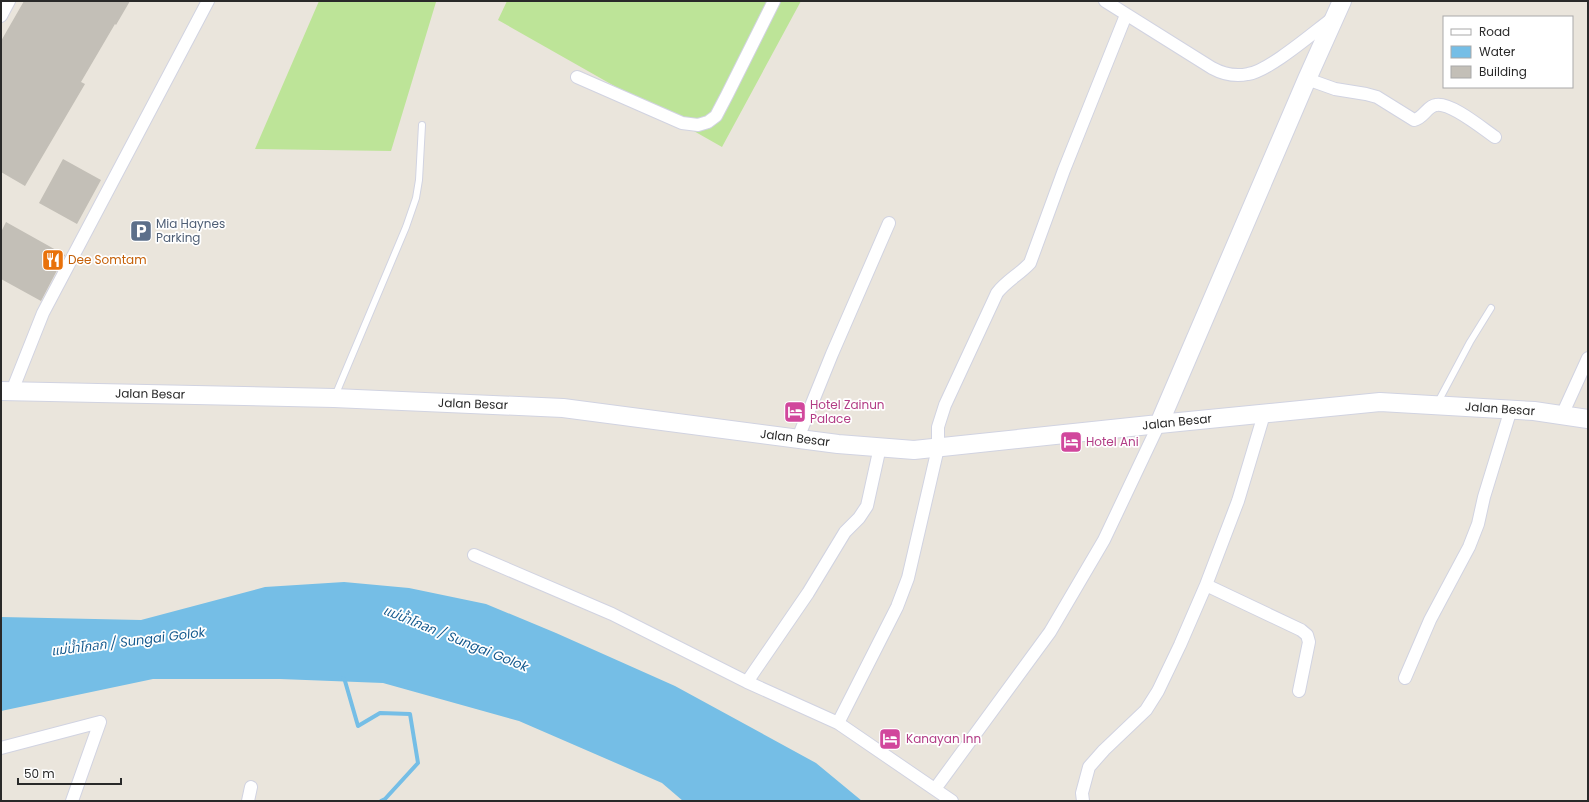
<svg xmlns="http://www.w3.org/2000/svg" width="1589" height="802" font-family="Poppins,'Noto Sans Thai',sans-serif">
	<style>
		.pitch { fill: #bde498 }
		.water { fill: #75bee6 }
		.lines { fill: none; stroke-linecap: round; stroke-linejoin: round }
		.stream { stroke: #75bee6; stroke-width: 4 }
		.building { fill: #c3bfb7 }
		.lane-casing { stroke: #d1d3e1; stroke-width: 8 }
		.street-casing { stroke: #d1d3e1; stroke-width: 14 }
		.secondary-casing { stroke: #d1d3e1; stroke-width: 20 }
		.lane { stroke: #fff; stroke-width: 6 }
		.street { stroke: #fff; stroke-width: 12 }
		.secondary { stroke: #fff; stroke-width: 18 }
		.labels { text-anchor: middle; stroke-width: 3.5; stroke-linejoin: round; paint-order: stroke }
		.service-label { font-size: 12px; fill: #4e5e75; stroke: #fff; text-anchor: start }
		.food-label { font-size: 12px; fill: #c56008; stroke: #fff; text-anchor: start }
		.street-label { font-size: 12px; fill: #292929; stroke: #fff }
		.hotel-label { font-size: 12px; fill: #b23c85; stroke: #fff; text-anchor: start }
		.water-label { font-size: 13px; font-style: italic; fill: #165b8f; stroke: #fff }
	</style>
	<rect width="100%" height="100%" fill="#eae5dc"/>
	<path class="pitch" d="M 319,1 L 436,2 L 391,151 L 255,149 Z
		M 507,1 L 801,1 L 722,147 L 498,20 Z"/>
	<path class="water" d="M 344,582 L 409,588 L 486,604 L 556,633 L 675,686 L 816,763 L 862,801 L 683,801 L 662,783 L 519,721 L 383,683 L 280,679 L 153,679 L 1,711 L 1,617 L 141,620 L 265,587 Z"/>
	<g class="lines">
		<path class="stream" d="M 343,678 L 345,681 L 358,726 L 380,713 L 410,714 L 418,763 L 385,799 L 381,801"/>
	</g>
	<path class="building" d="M 24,1 L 130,1 L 116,25 L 115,24 L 81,82 L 85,84 L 25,186 L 1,172 L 1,41 Z
		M 63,159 L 101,180 L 77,224 L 39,203 Z
		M 6,222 L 65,255 L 41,301 L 1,279 L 1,232 Z"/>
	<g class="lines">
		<g class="lane-casing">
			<path id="lane" d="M 335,396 L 406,227 L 416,198 L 419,180 L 422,125
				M 1438,402 L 1470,342 L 1491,308"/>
		</g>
		<g class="street-casing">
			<path id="street" d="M 1105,1 L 1212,68 C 1223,74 1234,77 1248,74 C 1269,71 1314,32 1333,18
				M 1,16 L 9,1
				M 577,77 L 682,123 L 698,125 L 708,122 L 716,116 L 727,95 L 774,1
				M 1307,79 L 1335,89 L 1366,94 L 1377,97 L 1414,120 C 1424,118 1427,106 1436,105 C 1451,102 1483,129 1495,137
				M 12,391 L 43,313 L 208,1
				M 1562,415 L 1588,358
				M 798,438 L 832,354 L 889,223
				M 474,555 L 612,614 L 747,682 L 838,723 L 952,801
				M 1206,585 L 1301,630 L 1307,635 L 1309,642 L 1299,691
				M 1405,678 L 1430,620 L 1469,547 L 1478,524 L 1484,497 L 1511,409
				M 747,682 L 808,593 L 845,532 L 859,518 L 867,506 L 880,447
				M 838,723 L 897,607 L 908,578 L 938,448 L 938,427 L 945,405 L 997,293 C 1006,281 1020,274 1030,263 L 1064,170 L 1126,15
				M 1,748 L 100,722
				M 935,789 L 1050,632 L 1104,540 L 1159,424
				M 72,801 L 100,722
				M 248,801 L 251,787
				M 1083,801 L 1082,793 L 1089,767 L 1104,750 L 1146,710 L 1158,691 L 1180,645 L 1206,585 L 1238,501 L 1262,421 L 1263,414"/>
		</g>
		<g class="secondary-casing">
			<path id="secondary" d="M 1,391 L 334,398 L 563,408 L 838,444 L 914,450 L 1159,424 L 1380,402 L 1534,411 L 1588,419
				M 1159,424 L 1307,79 L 1342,1"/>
		</g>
		<use href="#lane" class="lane"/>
		<use href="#street" class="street"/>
		<use href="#secondary" class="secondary"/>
	</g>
	<defs>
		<g id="parking-square" transform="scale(1.15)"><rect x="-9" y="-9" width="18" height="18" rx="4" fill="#5c6f8a" stroke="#fff"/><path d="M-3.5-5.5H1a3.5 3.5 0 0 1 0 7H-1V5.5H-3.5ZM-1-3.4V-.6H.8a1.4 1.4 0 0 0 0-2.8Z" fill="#fff"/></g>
		<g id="restaurant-square" transform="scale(1.15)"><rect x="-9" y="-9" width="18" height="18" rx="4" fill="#e8710a" stroke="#fff"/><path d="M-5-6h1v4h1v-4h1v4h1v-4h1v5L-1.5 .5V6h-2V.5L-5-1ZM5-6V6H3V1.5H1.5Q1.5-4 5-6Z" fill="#fff"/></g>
		<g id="hotel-square" transform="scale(1.15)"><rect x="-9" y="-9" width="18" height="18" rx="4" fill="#d1479c" stroke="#fff"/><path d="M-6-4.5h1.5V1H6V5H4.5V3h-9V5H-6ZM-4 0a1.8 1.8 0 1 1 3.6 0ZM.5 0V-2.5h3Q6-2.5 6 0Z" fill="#fff"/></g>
	</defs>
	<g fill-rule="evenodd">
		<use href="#parking-square" x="141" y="231"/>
		<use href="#restaurant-square" x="53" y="260"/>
		<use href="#hotel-square" x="795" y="412"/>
		<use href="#hotel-square" x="1071" y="442"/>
		<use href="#hotel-square" x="890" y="739"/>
	</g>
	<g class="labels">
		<g class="service-label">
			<text x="156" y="228">Mia Haynes<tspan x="156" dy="14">Parking</tspan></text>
		</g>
		<g class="food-label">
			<text x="68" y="264">Dee Somtam</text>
		</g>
		<g class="street-label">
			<text transform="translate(150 394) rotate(1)" y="4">Jalan Besar</text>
			<text transform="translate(473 404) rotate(2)" y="4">Jalan Besar</text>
			<text transform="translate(1500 409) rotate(4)" y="4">Jalan Besar</text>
			<text transform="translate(1177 422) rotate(-6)" y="4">Jalan Besar</text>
			<text transform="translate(795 438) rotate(7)" y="4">Jalan Besar</text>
		</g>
		<g class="hotel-label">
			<text x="810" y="409">Hotel Zainun<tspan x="810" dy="14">Palace</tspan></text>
			<text x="1086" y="446">Hotel Ani</text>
			<text x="906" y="743">Kanayan Inn</text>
		</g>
		<g class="water-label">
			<text transform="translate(456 638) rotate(22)" y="5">แม่น้ำโกลก / Sungai Golok</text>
			<text transform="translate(128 641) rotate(-7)" y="5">แม่น้ำโกลก / Sungai Golok</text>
		</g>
	</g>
	<rect width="1589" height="802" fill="none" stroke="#292929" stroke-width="4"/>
	<rect x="1443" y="16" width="130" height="72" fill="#ffffff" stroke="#a9a9a9"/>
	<rect x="1451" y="29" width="20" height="6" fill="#ffffff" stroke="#a9a9a9"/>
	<text x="1479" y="36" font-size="12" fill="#292929">Road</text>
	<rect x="1451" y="46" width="20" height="12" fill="#75bee6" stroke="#a9a9a9"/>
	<text x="1479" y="56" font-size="12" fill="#292929">Water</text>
	<rect x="1451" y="66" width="20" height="12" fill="#c3bfb7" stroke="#a9a9a9"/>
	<text x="1479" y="76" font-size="12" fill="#292929">Building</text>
	<path d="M18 778v6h103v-6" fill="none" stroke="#292929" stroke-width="2"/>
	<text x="24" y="778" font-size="12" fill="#292929" stroke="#ffffff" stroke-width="3" paint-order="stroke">50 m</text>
</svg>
